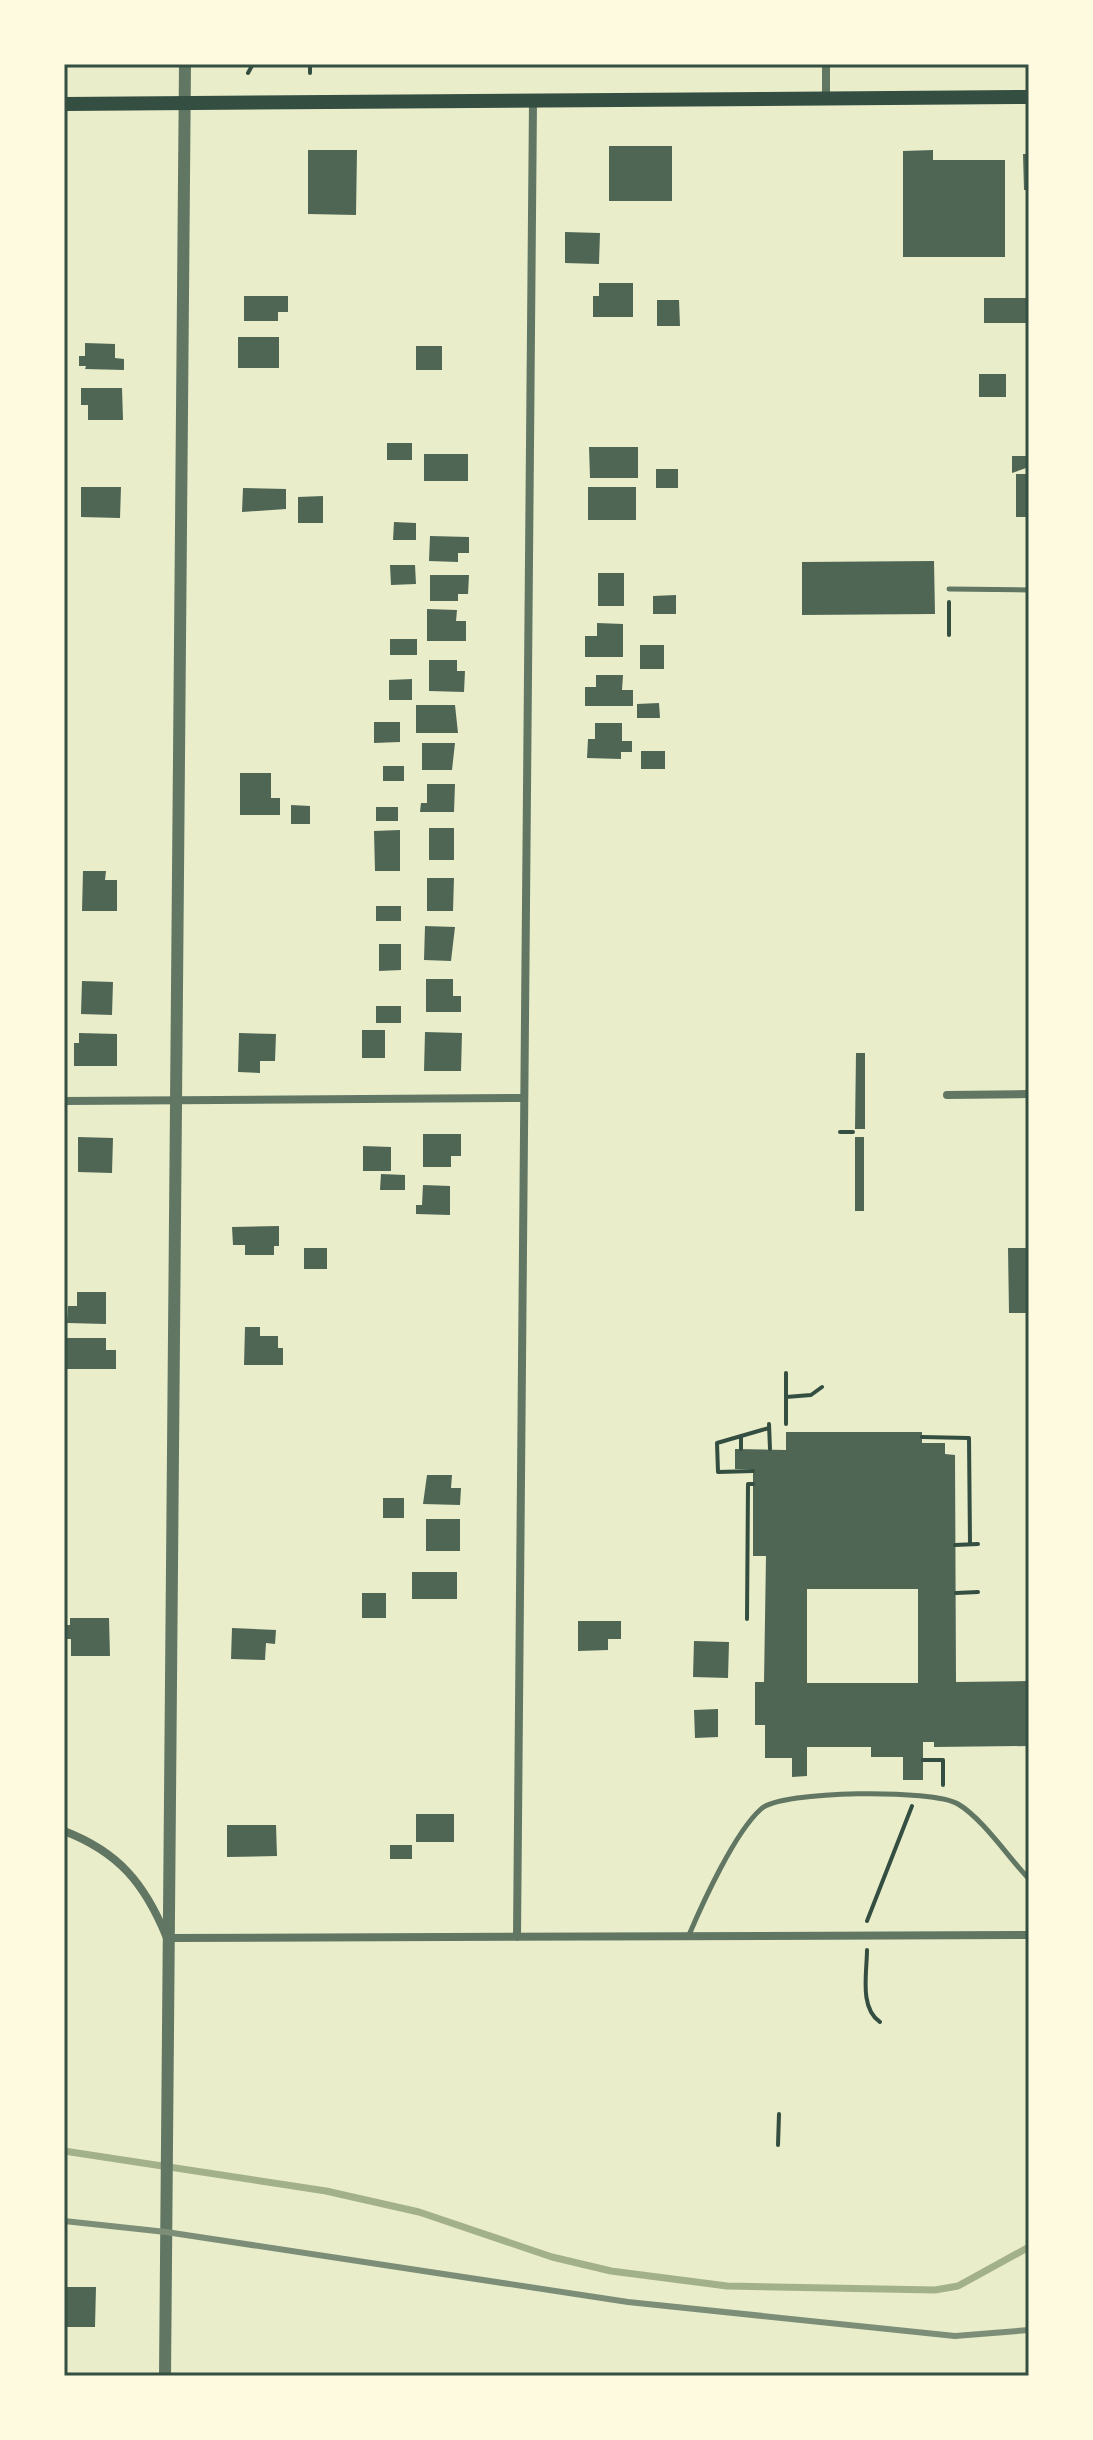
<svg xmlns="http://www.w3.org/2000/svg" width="1093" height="2440" font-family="Commissioner,sans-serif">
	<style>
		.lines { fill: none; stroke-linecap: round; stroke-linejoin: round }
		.stream { stroke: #a3b18a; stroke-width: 7 }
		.building { fill: #4f6655; fill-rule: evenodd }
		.path { stroke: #344e41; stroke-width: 4 }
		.service { stroke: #617663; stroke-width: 5 }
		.minor { stroke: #617663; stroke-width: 8 }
		.tertiary { stroke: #617663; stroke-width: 12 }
		.secondary { stroke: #344e41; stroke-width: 14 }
		.rail { stroke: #7c8e77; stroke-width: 6 }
		.neatline { fill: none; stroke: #344e41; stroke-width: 3 }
	</style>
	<rect width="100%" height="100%" fill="#e9edc9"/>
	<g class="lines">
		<path class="stream" d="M 64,2151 L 326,2191 L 419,2212 L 552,2257 L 611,2271 L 727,2286 L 935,2290 L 958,2286 L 1029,2247"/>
	</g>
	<path class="building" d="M 609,146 L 672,146 L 672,201 L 609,201 Z
		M 308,150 L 357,150 L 356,215 L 308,214 Z
		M 933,150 L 933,160 L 1005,160 L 1005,257 L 903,257 L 903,151 Z
		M 1023,154 L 1029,154 L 1029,190 L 1024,190 Z
		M 565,232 L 600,233 L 599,264 L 565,263 Z
		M 599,283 L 633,283 L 633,317 L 593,317 L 593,296 L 599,296 Z
		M 244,296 L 288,296 L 288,312 L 278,312 L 278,321 L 244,321 Z
		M 984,298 L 1028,298 L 1028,323 L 984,323 Z
		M 657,300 L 679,300 L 680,326 L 657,326 Z
		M 238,337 L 279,337 L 279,368 L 238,368 Z
		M 85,343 L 115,344 L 115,358 L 124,359 L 124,370 L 85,369 L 86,366 L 79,366 L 79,356 L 85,356 Z
		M 416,346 L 442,346 L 442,370 L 416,370 Z
		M 979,374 L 1006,374 L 1006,397 L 979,397 Z
		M 81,388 L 122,388 L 123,420 L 88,420 L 88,405 L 81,405 Z
		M 387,443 L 412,443 L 412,460 L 387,460 Z
		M 589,447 L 638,447 L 638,478 L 590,478 Z
		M 424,454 L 468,454 L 468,481 L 424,481 Z
		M 1012,456 L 1029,456 L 1029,467 L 1012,473 Z
		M 656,469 L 678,469 L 678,488 L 656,488 Z
		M 1016,474 L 1029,474 L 1029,517 L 1016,517 Z
		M 81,487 L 121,487 L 120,518 L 81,517 Z
		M 588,487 L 636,487 L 636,520 L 588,520 Z
		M 243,488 L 286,489 L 286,509 L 242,512 Z
		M 323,496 L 323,523 L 298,523 L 298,497 Z
		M 394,522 L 416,523 L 416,540 L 393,540 Z
		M 430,536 L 469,537 L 469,553 L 458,553 L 458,562 L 429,561 Z
		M 934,561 L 935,614 L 802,615 L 802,562 Z
		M 390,565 L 415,565 L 416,584 L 391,585 Z
		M 598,573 L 624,573 L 624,606 L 598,606 Z
		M 430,575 L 469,575 L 468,594 L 458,594 L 458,601 L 430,601 Z
		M 676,595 L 676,614 L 653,614 L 653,596 Z
		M 427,609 L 457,610 L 456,621 L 466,621 L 466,641 L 427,641 Z
		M 597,623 L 623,624 L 623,657 L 585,657 L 585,636 L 597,636 Z
		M 390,639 L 417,639 L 417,655 L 390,655 Z
		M 640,645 L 664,645 L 664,669 L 640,669 Z
		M 429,660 L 457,660 L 457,671 L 465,671 L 464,692 L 429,691 Z
		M 596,675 L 623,675 L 622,690 L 633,690 L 633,706 L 585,706 L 585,687 L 596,687 Z
		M 412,679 L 412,700 L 389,700 L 389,680 Z
		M 659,703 L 660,718 L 637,718 L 637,704 Z
		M 416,705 L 455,705 L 458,733 L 416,733 Z
		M 374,722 L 400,722 L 400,742 L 374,743 Z
		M 595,723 L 622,723 L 622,741 L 632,741 L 632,752 L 621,752 L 621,759 L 587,758 L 588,739 L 595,739 Z
		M 422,743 L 455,743 L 452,770 L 422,770 Z
		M 641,751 L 665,751 L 665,769 L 641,769 Z
		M 383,766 L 404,766 L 404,781 L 383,781 Z
		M 240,773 L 271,773 L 271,798 L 280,798 L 280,815 L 240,815 Z
		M 427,784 L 455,784 L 454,812 L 420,812 L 421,803 L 427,803 Z
		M 291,805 L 310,806 L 310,824 L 291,824 Z
		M 376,807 L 398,807 L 398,821 L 376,821 Z
		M 429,828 L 454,828 L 454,860 L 429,860 Z
		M 400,830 L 400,871 L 375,871 L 374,831 Z
		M 83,871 L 106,871 L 105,880 L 117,880 L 117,911 L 82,911 Z
		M 427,878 L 454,878 L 453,911 L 427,911 Z
		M 376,906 L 401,906 L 401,921 L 376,921 Z
		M 425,926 L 455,927 L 451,961 L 424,960 Z
		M 379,944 L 401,944 L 401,970 L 379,971 Z
		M 426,979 L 453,979 L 453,996 L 461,996 L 461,1012 L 426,1012 Z
		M 82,981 L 113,982 L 112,1015 L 81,1014 Z
		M 376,1006 L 401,1006 L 401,1023 L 376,1023 Z
		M 362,1030 L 385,1030 L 385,1058 L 362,1058 Z
		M 425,1032 L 462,1033 L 461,1071 L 424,1071 Z
		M 79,1033 L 117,1034 L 117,1066 L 74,1066 L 74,1043 L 79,1043 Z
		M 239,1033 L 276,1034 L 275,1061 L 260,1061 L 260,1073 L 238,1072 Z
		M 856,1053 L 865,1053 L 865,1129 L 855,1129 Z
		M 423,1134 L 461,1134 L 461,1156 L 451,1156 L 451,1167 L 423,1167 Z
		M 78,1137 L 113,1138 L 112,1173 L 78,1172 Z
		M 855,1137 L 864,1137 L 864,1211 L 855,1211 Z
		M 363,1146 L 391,1147 L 391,1171 L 363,1171 Z
		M 381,1174 L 405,1175 L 405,1190 L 380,1190 Z
		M 423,1185 L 450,1186 L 450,1215 L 416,1214 L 416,1205 L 422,1205 Z
		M 279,1226 L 279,1246 L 274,1246 L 274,1255 L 245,1255 L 245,1245 L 233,1245 L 232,1227 Z
		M 304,1248 L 327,1248 L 327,1269 L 304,1269 Z
		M 1008,1248 L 1029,1248 L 1029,1313 L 1009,1313 Z
		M 77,1292 L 106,1292 L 106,1324 L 67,1323 L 68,1306 L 77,1306 Z
		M 245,1327 L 260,1327 L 260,1336 L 278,1336 L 278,1348 L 283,1348 L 283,1365 L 244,1365 Z
		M 66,1338 L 106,1338 L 106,1350 L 116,1350 L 116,1369 L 65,1369 Z
		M 786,1432 L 922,1432 L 922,1443 L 945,1443 L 945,1454 L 955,1455 L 956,1682 L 1029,1681 L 1029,1746 L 934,1747 L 934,1742 L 923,1742 L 923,1780 L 903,1780 L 903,1757 L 871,1757 L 871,1747 L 807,1747 L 807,1776 L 792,1777 L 792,1758 L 765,1758 L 765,1725 L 755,1725 L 755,1682 L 764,1682 L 766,1556 L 753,1556 L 753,1469 L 735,1469 L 735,1449 L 786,1450 ZM 807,1589 L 918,1589 L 918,1683 L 807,1683 Z
		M 427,1475 L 452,1475 L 451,1488 L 461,1488 L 460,1505 L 423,1504 Z
		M 383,1498 L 404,1498 L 404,1518 L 383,1518 Z
		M 426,1519 L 460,1519 L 460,1551 L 426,1551 Z
		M 412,1572 L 457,1572 L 457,1599 L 412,1599 Z
		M 362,1593 L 386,1593 L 386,1618 L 362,1618 Z
		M 70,1618 L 109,1618 L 110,1656 L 71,1656 L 71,1639 L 64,1639 L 64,1625 L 70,1625 Z
		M 578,1621 L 621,1621 L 621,1639 L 608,1639 L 608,1650 L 578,1651 Z
		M 232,1628 L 276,1630 L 275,1644 L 266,1643 L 265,1660 L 231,1659 Z
		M 694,1641 L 729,1642 L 728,1678 L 693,1677 Z
		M 718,1709 L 718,1737 L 695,1738 L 694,1710 Z
		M 416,1814 L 454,1814 L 454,1842 L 416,1842 Z
		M 227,1825 L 276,1825 L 277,1856 L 227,1857 Z
		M 390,1845 L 412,1845 L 412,1859 L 390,1859 Z
		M 64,2287 L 96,2287 L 95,2327 L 64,2327 Z"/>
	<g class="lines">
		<path class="path" d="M 310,64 L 310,73
			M 248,73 L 253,64
			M 949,602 L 949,635
			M 840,1132 L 853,1132
			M 786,1373 L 786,1424
			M 786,1397 L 811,1395 L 822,1387
			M 769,1424 L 770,1449
			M 741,1436 L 741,1449
			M 922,1437 L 969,1438 L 970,1544
			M 753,1471 L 718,1472 L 717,1443 L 769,1428
			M 955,1545 L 978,1544
			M 956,1593 L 978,1592
			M 747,1619 L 748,1484 L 753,1484
			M 923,1760 L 943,1760 L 943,1785
			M 867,1921 L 912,1806
			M 867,1950 C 867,1972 859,2008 880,2022
			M 778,2145 L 779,2114"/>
		<path class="service" d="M 949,589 L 1029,590
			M 689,1935 C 703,1902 735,1832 761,1809 C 782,1790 933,1789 958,1804 C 982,1818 1009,1858 1029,1879"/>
		<path class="minor" d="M 826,64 L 826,99
			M 947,1095 L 1029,1094
			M 64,1101 L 524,1098
			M 64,1831 C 119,1852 145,1884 167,1938 L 1029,1935
			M 517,1937 L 533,101"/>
		<path class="tertiary" d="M 165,2376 L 185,64"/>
		<path class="secondary" d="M 64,104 L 1029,97"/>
		<path class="rail" d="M 64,2221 L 166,2232 L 628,2302 L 955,2336 L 1029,2330"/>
	</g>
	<rect width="1093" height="2440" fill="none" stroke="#fefae0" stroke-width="132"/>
	<rect x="66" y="66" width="961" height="2308" class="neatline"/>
</svg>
